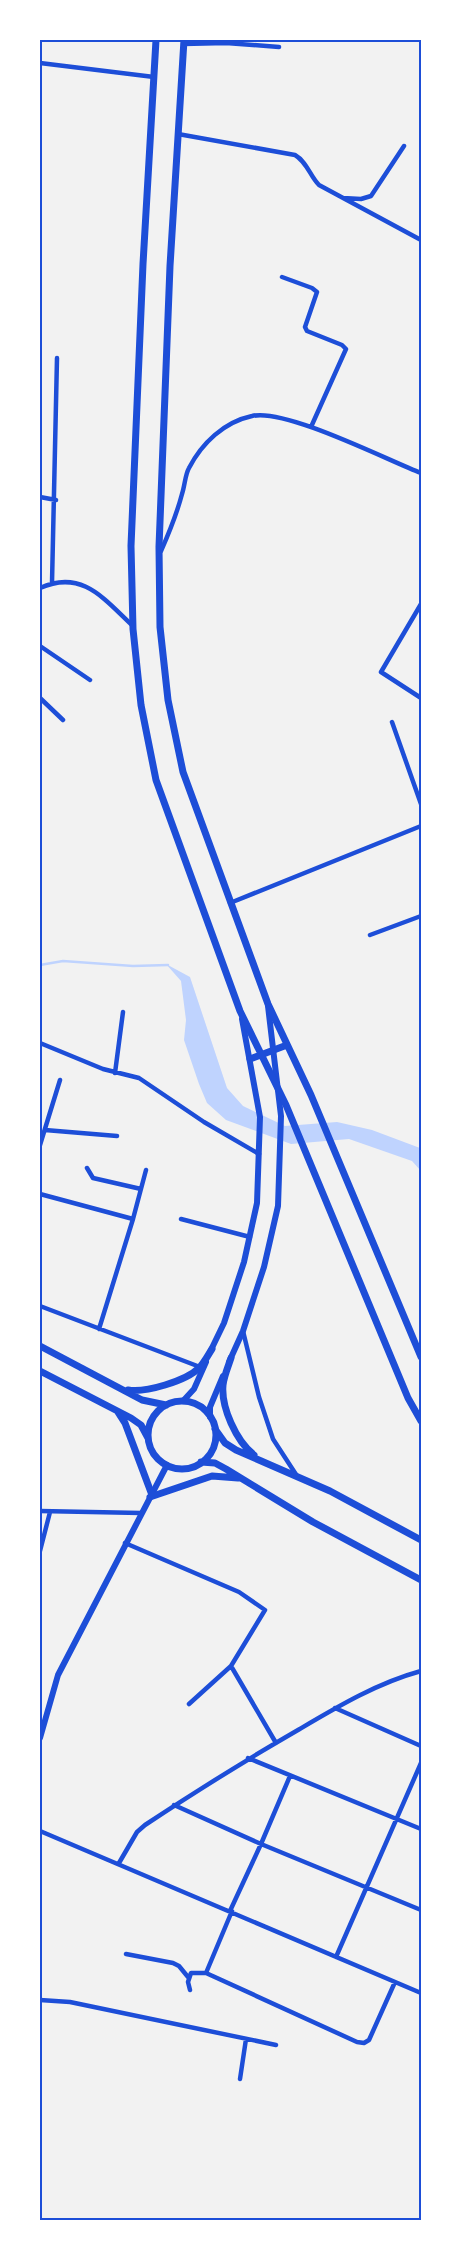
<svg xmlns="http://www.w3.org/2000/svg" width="461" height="2260" font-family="Barlow,sans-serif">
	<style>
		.water { fill: #bfd3fe }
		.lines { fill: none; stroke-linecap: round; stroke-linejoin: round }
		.stream { stroke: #bfd3fe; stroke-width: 2.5 }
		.minor { stroke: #1d4ed8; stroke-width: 4.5 }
		.primary { stroke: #1d4ed8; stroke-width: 6 }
		.trunk { stroke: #1d4ed8; stroke-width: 7 }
		.neatline { fill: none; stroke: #1d4ed8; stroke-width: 2 }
	</style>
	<rect width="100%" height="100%" fill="#f2f2f2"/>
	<path class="water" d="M 166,964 L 190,977 L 227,1088 L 243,1106 L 285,1126 L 337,1122 L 372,1130 L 420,1148 L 421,1171 L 412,1161 L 349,1139 L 291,1144 L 226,1120 L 207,1103 L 199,1084 L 184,1040 L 186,1020 L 181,981 Z"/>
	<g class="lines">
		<path class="stream" d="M 40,965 L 63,961 L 133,966 L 168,965"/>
		<path class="minor" d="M 183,44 L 226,43 L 279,47
			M 40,63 L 154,77
			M 178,134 L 295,155 C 307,162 310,176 319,185 L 421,240
			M 343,198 L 361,199 L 371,196 L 404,146
			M 282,277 L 312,288 L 317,292 L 305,327 L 307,331 L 342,345 L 346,349 L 311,427
			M 40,497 L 56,500
			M 161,551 C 169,533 177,513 182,494 C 185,485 185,475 189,468 C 202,443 224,422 252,416 C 285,408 385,459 421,473
			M 52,583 L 57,358
			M 40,588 C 82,569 104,599 133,626
			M 421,604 L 381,672 L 421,698
			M 40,646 L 90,680
			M 40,698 L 63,720
			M 392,722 L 421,804
			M 230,903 L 421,826
			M 370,935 L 421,916
			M 40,1043 L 103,1069 L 139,1078 L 204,1122 L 259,1154
			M 115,1073 L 123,1012
			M 45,1130 L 117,1136
			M 40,1145 L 60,1080
			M 87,1168 L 93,1178 L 141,1189
			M 40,1194 L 133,1219 L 99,1329
			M 133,1219 L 146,1170
			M 181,1219 L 250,1237
			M 40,1306 L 200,1367
			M 243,1331 L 259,1397 L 273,1439 L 297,1476
			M 40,1511 L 141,1513
			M 125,1543 L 239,1592 L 265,1610 L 231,1666 L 276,1743
			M 40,1551 L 50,1512
			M 189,1704 L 231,1666
			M 335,1708 L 421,1746
			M 248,1758 L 421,1829
			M 174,1805 L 261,1844 L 421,1910
			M 40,1831 L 421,1993
			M 119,1863 L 137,1832 L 145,1825 C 195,1792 246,1760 298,1730 C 337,1707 377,1683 421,1671
			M 230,1911 L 261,1844 L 290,1776
			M 232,1911 L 206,1973 L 357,2042 L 364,2043 L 369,2040 L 395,1982
			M 126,1954 L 173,1963 L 179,1966 L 188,1977
			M 336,1957 L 421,1763
			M 190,1990 L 188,1982 L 191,1973 L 206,1973
			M 40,2000 L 70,2002 L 276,2045
			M 240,2079 L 246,2039"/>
		<path class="primary" d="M 210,1352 L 224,1323 L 244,1262 L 257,1203 L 260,1117 L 242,1019
			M 229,1362 L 243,1331 L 264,1267 L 278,1206 L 281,1116 L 268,1006
			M 183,1401 L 194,1389 L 206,1362
			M 210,1417 L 210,1407 L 223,1376
			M 40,1738 L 58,1675 L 167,1465"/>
		<path class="trunk" d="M 156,40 L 143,264 L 131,546 L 133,629 L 141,705 L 156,780 L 240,1011 L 286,1105 L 408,1398 L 421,1421
			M 184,40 L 170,266 L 159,547 L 160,627 L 168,700 L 183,772 L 268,1004 L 311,1095 L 421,1357
			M 250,1059 L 287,1045
			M 40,1346 L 142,1400 L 166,1405
			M 231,1358 C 228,1367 224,1376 223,1385 C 221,1407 236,1441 254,1455
			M 40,1371 L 131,1418 L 141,1425 L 148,1438
			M 128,1390 C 145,1393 186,1381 199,1368 C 204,1363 208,1355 212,1349
			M148 1435a34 34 0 1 1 68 0a34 34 0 1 1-68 0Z
			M 118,1412 L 125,1423 L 152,1495
			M 215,1429 L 225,1443 L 236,1450 L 330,1491 L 421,1540
			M 201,1462 L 215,1463 L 226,1469 L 313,1522 L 421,1580
			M 150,1497 L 212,1476 L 238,1478"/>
	</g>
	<rect width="461" height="2260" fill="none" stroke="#ffffff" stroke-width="82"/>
	<rect x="41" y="41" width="379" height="2178" class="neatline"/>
</svg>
